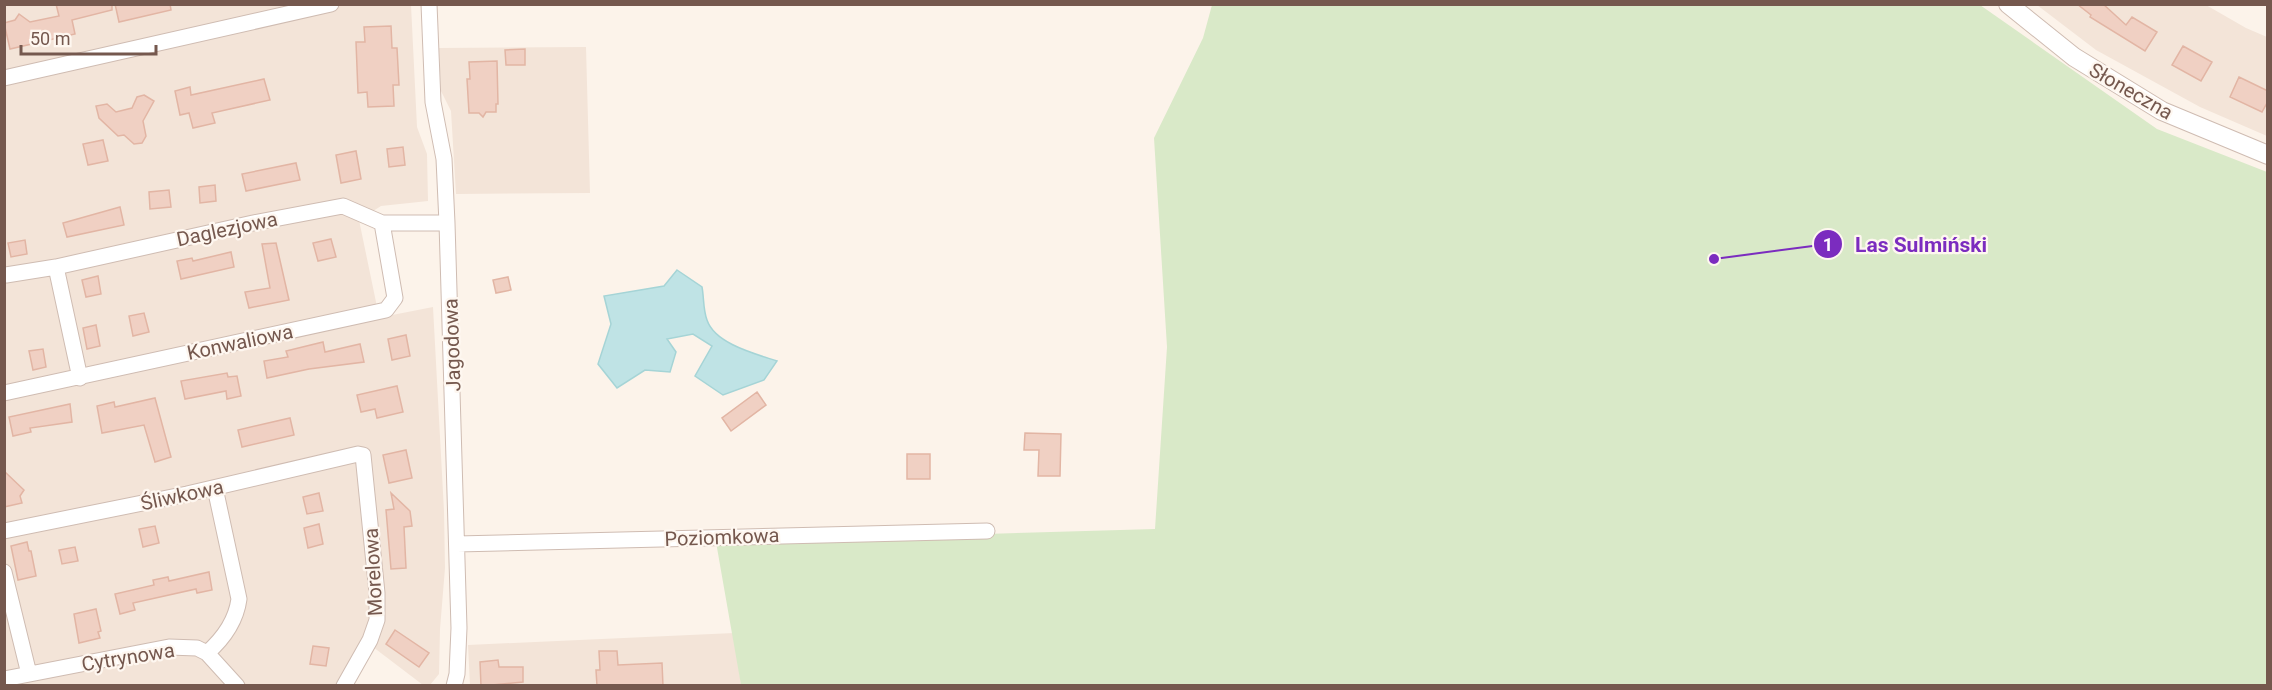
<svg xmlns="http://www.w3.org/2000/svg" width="2272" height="690" font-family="Roboto,sans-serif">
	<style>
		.residential { fill: #f3e4d8 }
		.green { fill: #d9e9c8 }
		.water { fill: #bfe3e5; stroke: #a5d4d6; stroke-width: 1.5 }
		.building { fill: #f0d0c3; stroke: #e2b5a4; stroke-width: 1.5 }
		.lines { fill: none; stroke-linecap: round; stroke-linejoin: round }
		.minor-casing { stroke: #cfbcb2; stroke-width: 17 }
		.tertiary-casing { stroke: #cfbcb2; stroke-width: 20 }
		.minor { stroke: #fff; stroke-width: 15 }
		.tertiary { stroke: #fff; stroke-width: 18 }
		.labels { text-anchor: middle; stroke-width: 4.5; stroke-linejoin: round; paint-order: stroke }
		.street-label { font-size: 20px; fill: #75584e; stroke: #fef7f0 }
		.leader { fill: none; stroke: #7b2cbf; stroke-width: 2 }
		.callout-dot { fill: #7b2cbf; stroke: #fef7f0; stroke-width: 2 }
		.mark-label { font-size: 18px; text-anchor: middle; font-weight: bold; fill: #fff }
		.callout-label { font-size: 21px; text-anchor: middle; font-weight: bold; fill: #7b2cbf; stroke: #fef7f0; stroke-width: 4.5; stroke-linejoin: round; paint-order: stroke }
	</style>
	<rect width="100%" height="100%" fill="#fcf3ea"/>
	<path class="residential" d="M 4,5 L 411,5 L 417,127 L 427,154 L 428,201 L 381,206 L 359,220 L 376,302 L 377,318 L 433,307 L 444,511 L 445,568 L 440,629 L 439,674 L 430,685 L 423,685 L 373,647 L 338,685 L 5,685 Z
		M 2037,5 L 2206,5 L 2246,28 L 2267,37 L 2267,136 L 2200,107 L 2096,50 Z
		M 586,47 L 590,193 L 456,194 L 451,111 L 441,91 L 439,48 Z
		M 734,633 L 741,685 L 470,685 L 468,645 Z"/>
	<path class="green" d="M 1212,5 L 1980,5 L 2157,129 L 2267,172 L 2267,685 L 741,685 L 716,542 L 1155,529 L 1167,347 L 1154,138 L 1203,38 Z"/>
	<path class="water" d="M 677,270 L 702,287 C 704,297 703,310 707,320 C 715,344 756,354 777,361 L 764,380 L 723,395 L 695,376 L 712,346 L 693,334 L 667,339 L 676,352 L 670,372 L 645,370 L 617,388 L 598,364 L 611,324 L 604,296 L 664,286 Z"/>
	<path class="building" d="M 56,4 L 112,4 L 112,10 L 72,20 L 75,34 L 10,49 L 4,23 L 15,20 L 19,14 L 30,22 L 59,16 Z
		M 115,4 L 170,4 L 171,10 L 119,22 Z
		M 2077,4 L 2103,4 L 2126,25 L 2132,17 L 2157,32 L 2145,51 L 2090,17 L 2091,15 Z
		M 391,26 L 392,48 L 397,48 L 399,85 L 393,85 L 394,106 L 368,107 L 367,92 L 358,93 L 356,42 L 365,42 L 364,27 Z
		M 2183,46 L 2212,62 L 2201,81 L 2172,65 Z
		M 525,49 L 525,65 L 506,65 L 505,50 Z
		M 497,61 L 498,104 L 496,104 L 496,112 L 486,112 L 483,117 L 479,113 L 469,113 L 467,79 L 470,79 L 469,62 Z
		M 2239,77 L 2268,91 L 2268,101 L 2262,112 L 2230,97 Z
		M 264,79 L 270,100 L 212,113 L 215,123 L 193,128 L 189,113 L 180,115 L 175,91 L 190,87 L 191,95 Z
		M 144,95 L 154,101 L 143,121 L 146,136 L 142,143 L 134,144 L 124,135 L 118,136 L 99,118 L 96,106 L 107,104 L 116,112 L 132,108 L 137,97 Z
		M 103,140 L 108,161 L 88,165 L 83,144 Z
		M 403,147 L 405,165 L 389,167 L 387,149 Z
		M 356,151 L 361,179 L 341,183 L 336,155 Z
		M 296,163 L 300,180 L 246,191 L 242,174 Z
		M 215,185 L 216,201 L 200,203 L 199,187 Z
		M 169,190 L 171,207 L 150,209 L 149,192 Z
		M 120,207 L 124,225 L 67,237 L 63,223 Z
		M 331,239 L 336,257 L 318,261 L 313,243 Z
		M 25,240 L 27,254 L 11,257 L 8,243 Z
		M 276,243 L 289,300 L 249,308 L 245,292 L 270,288 L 262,244 Z
		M 231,252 L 234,267 L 181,279 L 177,261 L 192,258 L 193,261 Z
		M 98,276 L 101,294 L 86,297 L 82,280 Z
		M 508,277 L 511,290 L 496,293 L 493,280 Z
		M 144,313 L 149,332 L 133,336 L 129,316 Z
		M 96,325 L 100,346 L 87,349 L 83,328 Z
		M 406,335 L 410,356 L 392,360 L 388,339 Z
		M 323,342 L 325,352 L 360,344 L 364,362 L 309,369 L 267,378 L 264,361 L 288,357 L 286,351 Z
		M 43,349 L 46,367 L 33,370 L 29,351 Z
		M 227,373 L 228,377 L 237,376 L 241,396 L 227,399 L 226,391 L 185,399 L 181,381 Z
		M 397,386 L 403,412 L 377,418 L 375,409 L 361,412 L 357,395 Z
		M 757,392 L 766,405 L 731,431 L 722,418 Z
		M 155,398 L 171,457 L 155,462 L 144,425 L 102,433 L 97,406 L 114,402 L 115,407 Z
		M 70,404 L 72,422 L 30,428 L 31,432 L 13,436 L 9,417 Z
		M 290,418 L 294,435 L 242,447 L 238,430 Z
		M 1025,433 L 1061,434 L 1060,476 L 1038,476 L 1039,450 L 1024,450 Z
		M 406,450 L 412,478 L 389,483 L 383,455 Z
		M 907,454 L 930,454 L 930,479 L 907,479 Z
		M 4,471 L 24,490 L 20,496 L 22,503 L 4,507 Z
		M 319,493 L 323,511 L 307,514 L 303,497 Z
		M 391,493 L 410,511 L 412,526 L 404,527 L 406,568 L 391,569 L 386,510 L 394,509 Z
		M 319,524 L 323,544 L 308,548 L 304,528 Z
		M 155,526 L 159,543 L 143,547 L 139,529 Z
		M 27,542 L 29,551 L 31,551 L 36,576 L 18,580 L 11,546 Z
		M 75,547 L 78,561 L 62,564 L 59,550 Z
		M 209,572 L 212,590 L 197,593 L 196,589 L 133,603 L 135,610 L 120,614 L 115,594 L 154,585 L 153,580 L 168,577 L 169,581 Z
		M 96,609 L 101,631 L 98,632 L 100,638 L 79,643 L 74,614 Z
		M 395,630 L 429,653 L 419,667 L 386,644 Z
		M 313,646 L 329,648 L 326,666 L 310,664 Z
		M 599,651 L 617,651 L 618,665 L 662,663 L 663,686 L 597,686 L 596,670 L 600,670 Z
		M 498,660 L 499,667 L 523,667 L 523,682 L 481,686 L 480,662 Z"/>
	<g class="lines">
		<g class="minor-casing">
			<path id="minor" d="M 429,4 L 433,102 L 444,159 L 447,223 L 459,628 L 457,674 L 454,686
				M 4,78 L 331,4
				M 56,267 L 80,378
				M 6,275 L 56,267 L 253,223 L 343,206 L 382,223 L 447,223
				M 4,393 L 386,310 L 395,298 L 382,223
				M 4,531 L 187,494 L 358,454 L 363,455 L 377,593 L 377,620 L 370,640 L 344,686
				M 457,544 L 987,531
				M 4,572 L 29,674
				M 207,653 C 224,638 236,621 239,599 L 215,488
				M 4,679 L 169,647 L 197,648 L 207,653 L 237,686"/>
		</g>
		<g class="tertiary-casing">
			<path id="tertiary" d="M 2008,4 L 2074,57 L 2162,111 L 2268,155"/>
		</g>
		<use href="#minor" class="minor"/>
		<use href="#tertiary" class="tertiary"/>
	</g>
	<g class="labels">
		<g class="street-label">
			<text transform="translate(2131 91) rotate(30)" y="7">Słoneczna</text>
			<text transform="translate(227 229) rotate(-12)" y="7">Daglezjowa</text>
			<text transform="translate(240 342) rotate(-12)" y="7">Konwaliowa</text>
			<text transform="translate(452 345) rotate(-92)" y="7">Jagodowa</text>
			<text transform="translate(182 495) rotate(-12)" y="7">Śliwkowa</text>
			<text transform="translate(722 537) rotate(-2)" y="7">Poziomkowa</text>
			<text transform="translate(373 572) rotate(-93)" y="7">Morelowa</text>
			<text transform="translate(128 657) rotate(-9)" y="7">Cytrynowa</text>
		</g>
	</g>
	<path class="leader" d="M1714 259L1828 244"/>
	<g class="callout-dot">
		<circle cx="1714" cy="259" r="6"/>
		<circle cx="1828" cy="244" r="15"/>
	</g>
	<g class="mark-label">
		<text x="1828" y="251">1</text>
	</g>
	<g class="callout-label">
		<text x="1921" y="252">Las Sulmiński</text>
	</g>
	<rect width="2272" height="690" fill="none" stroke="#75584e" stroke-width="12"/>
	<path d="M21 45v9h135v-9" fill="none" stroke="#75584e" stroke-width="3"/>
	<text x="30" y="45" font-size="18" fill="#75584e" stroke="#fef7f0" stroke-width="4.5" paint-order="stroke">50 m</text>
</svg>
